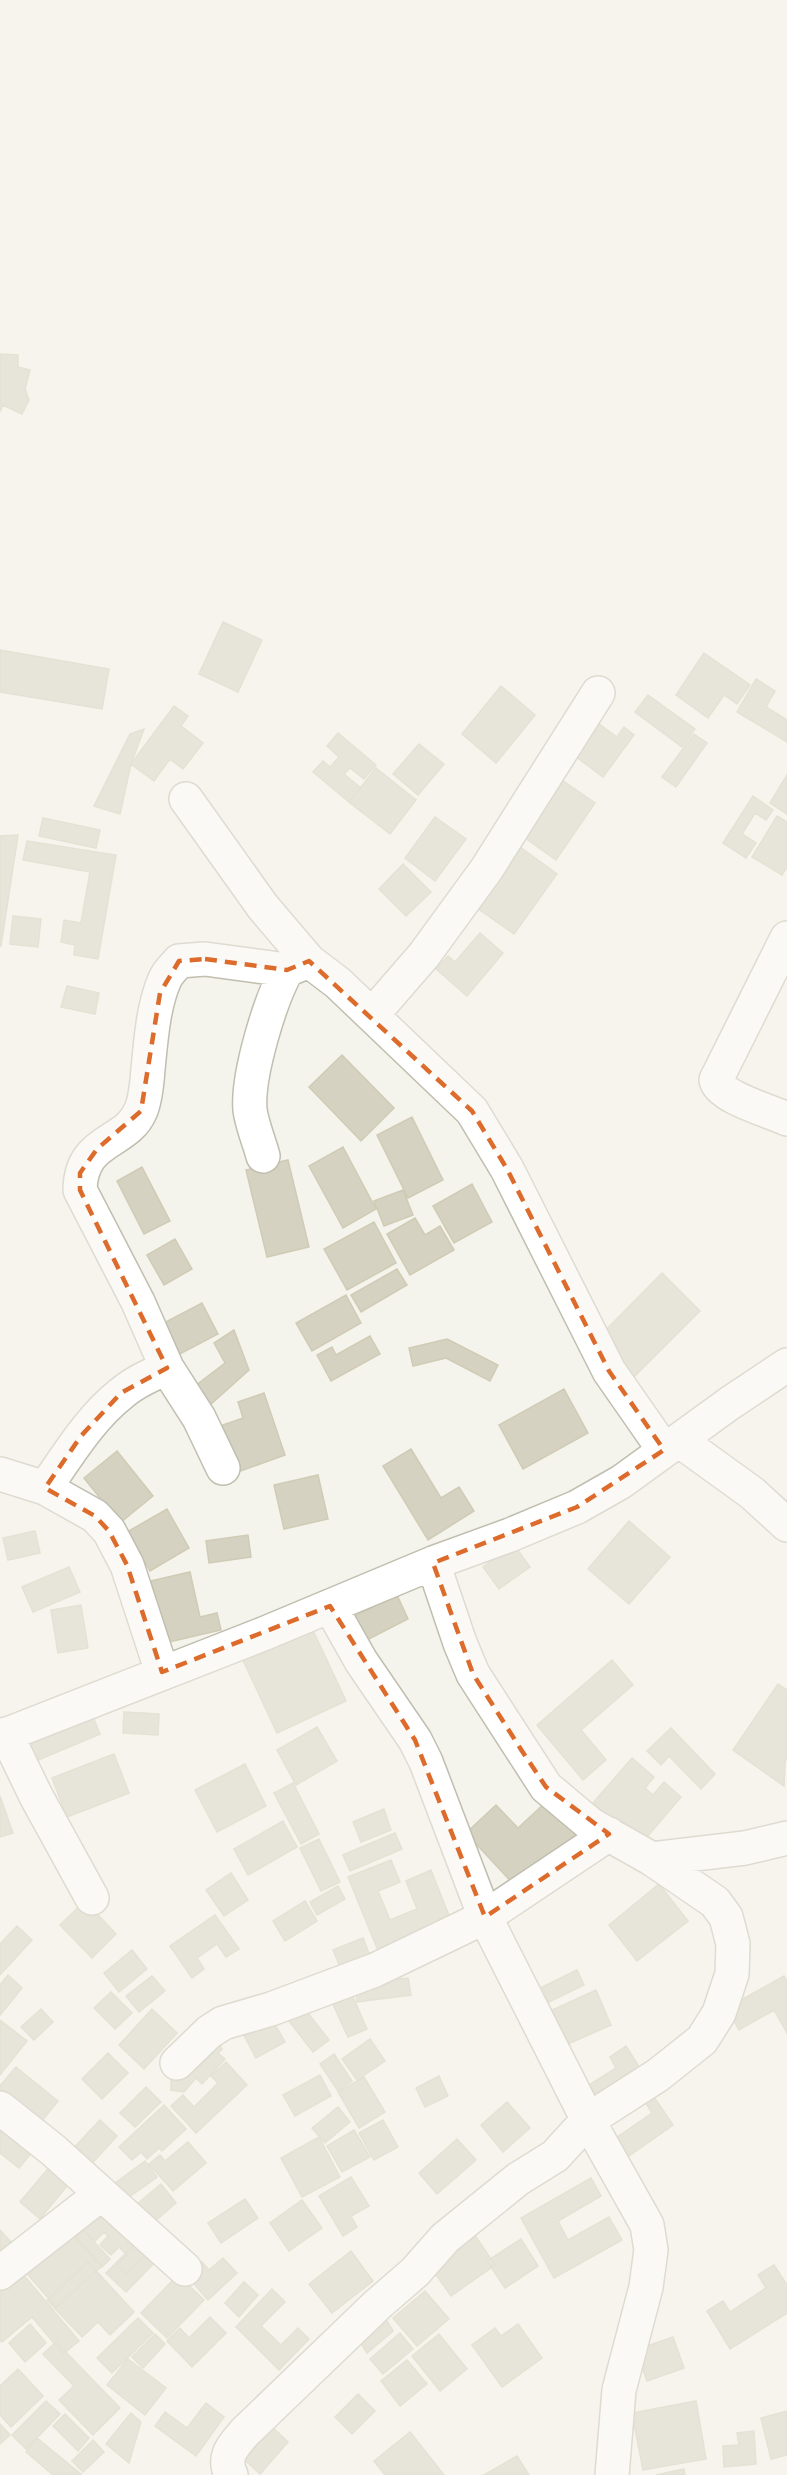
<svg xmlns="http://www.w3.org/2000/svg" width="787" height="2475" font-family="'Fira Sans',sans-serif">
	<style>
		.building { fill: #d6d2c2; stroke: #d0cbb5; stroke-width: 1.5 }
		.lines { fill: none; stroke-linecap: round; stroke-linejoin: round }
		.minor-casing { stroke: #c0beae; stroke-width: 36 }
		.minor { stroke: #fff; stroke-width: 33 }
		.marked { fill: none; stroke: #dd6b2c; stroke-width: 4.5; stroke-dasharray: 12 8; stroke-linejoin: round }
	</style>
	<rect width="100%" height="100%" fill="#f5f4ec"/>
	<path class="building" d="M 0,354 L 18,355 L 18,367 L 30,370 L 25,389 L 29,400 L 22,414 L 3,405 L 0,412 Z
		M 223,622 L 262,640 L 238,692 L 199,674 Z
		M 0,650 L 109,669 L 102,709 L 0,692 Z
		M 704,653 L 750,685 L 737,704 L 724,695 L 708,718 L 676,695 Z
		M 756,679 L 775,691 L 766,707 L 787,720 L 787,742 L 737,712 Z
		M 501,686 L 535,715 L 496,763 L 462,734 Z
		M 648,695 L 695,729 L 682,747 L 635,712 Z
		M 174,706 L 188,716 L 181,726 L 203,743 L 183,769 L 170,759 L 154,781 L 131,764 Z
		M 591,718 L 617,737 L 624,727 L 634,735 L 603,777 L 567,750 Z
		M 144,729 L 131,764 L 120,814 L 94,806 L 130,734 Z
		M 338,733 L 376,765 L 364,779 L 350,768 L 344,774 L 361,788 L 349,802 L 313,772 L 323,761 L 330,767 L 339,757 L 327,746 Z
		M 694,734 L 707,743 L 676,787 L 662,777 Z
		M 419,744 L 444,764 L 418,795 L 393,774 Z
		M 376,768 L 416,800 L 390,834 L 349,802 Z
		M 787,775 L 787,814 L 770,803 Z
		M 559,778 L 595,803 L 556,860 L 521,835 Z
		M 753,796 L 773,810 L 766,820 L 755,813 L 742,834 L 756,843 L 746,858 L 723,843 Z
		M 777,816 L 787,822 L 787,867 L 782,875 L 752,857 Z
		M 435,817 L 466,839 L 435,881 L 405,858 Z
		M 43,818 L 100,830 L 96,848 L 39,836 Z
		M 18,835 L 1,946 L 0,945 L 0,836 Z
		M 27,841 L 116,855 L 98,959 L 74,955 L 75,945 L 61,942 L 64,920 L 81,923 L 90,872 L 23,860 Z
		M 520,847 L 557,874 L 514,934 L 477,908 Z
		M 403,864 L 431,892 L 406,916 L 379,889 Z
		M 13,916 L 41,919 L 38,947 L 10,944 Z
		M 480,933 L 503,953 L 467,996 L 436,969 L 448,956 L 455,962 Z
		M 67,986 L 99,993 L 95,1014 L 61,1007 Z
		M 342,1055 L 394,1108 L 361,1141 L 309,1087 Z
		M 412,1117 L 443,1180 L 408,1198 L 377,1135 Z
		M 343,1147 L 376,1209 L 343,1228 L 309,1166 Z
		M 288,1160 L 309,1247 L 267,1257 L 246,1170 Z
		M 142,1167 L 170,1221 L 144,1234 L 117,1181 Z
		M 472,1184 L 492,1222 L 454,1243 L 433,1206 Z
		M 403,1190 L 413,1215 L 384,1226 L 374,1201 Z
		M 415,1218 L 425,1235 L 440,1226 L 454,1250 L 410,1275 L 387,1234 Z
		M 374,1222 L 396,1263 L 347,1290 L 324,1249 Z
		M 175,1239 L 192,1269 L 164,1285 L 147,1255 Z
		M 397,1269 L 407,1285 L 361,1312 L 351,1295 Z
		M 662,1273 L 700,1311 L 633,1378 L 596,1340 Z
		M 346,1295 L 361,1323 L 312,1351 L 296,1323 Z
		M 202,1303 L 218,1334 L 176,1356 L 160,1325 Z
		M 234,1330 L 249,1370 L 210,1405 L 191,1389 L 225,1363 L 214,1343 Z
		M 370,1336 L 380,1354 L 331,1381 L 317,1355 L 332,1347 L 336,1355 Z
		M 447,1339 L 498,1365 L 490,1381 L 446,1358 L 413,1366 L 409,1348 Z
		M 564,1389 L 588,1433 L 523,1469 L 499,1425 Z
		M 264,1393 L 285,1455 L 235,1473 L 220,1426 L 243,1418 L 238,1402 Z
		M 411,1449 L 441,1498 L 459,1487 L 474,1511 L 428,1540 L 383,1466 Z
		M 117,1451 L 153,1496 L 120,1523 L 84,1478 Z
		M 318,1475 L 328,1519 L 284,1529 L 274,1485 Z
		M 167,1509 L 189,1548 L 150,1571 L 127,1532 Z
		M 629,1521 L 670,1557 L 629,1604 L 588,1569 Z
		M 35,1531 L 40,1553 L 8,1560 L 3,1538 Z
		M 248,1535 L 251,1557 L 209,1563 L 206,1541 Z
		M 514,1545 L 530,1567 L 499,1589 L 483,1567 Z
		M 69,1567 L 80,1592 L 33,1612 L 22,1587 Z
		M 190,1572 L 200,1617 L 217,1613 L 221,1630 L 160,1644 L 146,1582 Z
		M 397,1595 L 408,1619 L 367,1640 L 355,1616 Z
		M 81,1605 L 88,1648 L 58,1653 L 51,1610 Z
		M 310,1624 L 346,1701 L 277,1733 L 241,1656 Z
		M 612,1660 L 633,1685 L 581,1730 L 606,1760 L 583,1780 L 537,1725 Z
		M 778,1684 L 787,1690 L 787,1759 L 785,1761 L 784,1786 L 733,1750 Z
		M 89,1707 L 100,1734 L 31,1763 L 19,1736 Z
		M 124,1712 L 159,1714 L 158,1735 L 123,1733 Z
		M 317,1727 L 337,1761 L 296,1785 L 277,1750 Z
		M 671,1728 L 715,1774 L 701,1789 L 669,1756 L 661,1765 L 647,1751 Z
		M 114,1754 L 129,1793 L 67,1817 L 52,1778 Z
		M 632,1758 L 654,1777 L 645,1788 L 653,1795 L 664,1782 L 681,1797 L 641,1844 L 593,1803 Z
		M 245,1764 L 266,1806 L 217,1832 L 195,1790 Z
		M 293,1783 L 319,1834 L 301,1844 L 274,1793 Z
		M 0,1796 L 13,1833 L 0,1837 Z
		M 546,1802 L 576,1834 L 517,1888 L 466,1833 L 496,1805 L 518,1828 Z
		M 384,1809 L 391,1830 L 361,1842 L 353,1822 Z
		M 283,1821 L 297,1847 L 248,1875 L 234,1849 Z
		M 395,1833 L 402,1849 L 350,1871 L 343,1855 Z
		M 319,1839 L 340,1882 L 321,1891 L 300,1848 Z
		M 391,1860 L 400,1882 L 378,1891 L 390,1920 L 417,1909 L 406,1881 L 431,1870 L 452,1923 L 379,1953 L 348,1877 Z
		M 231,1873 L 248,1900 L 224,1916 L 206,1890 Z
		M 659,1884 L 688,1921 L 637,1961 L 609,1925 Z
		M 338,1886 L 345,1899 L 317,1915 L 310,1902 Z
		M 85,1901 L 116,1934 L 92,1958 L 60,1925 Z
		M 305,1901 L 317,1921 L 285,1941 L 273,1921 Z
		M 215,1915 L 239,1949 L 226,1957 L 217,1944 L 197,1958 L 204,1969 L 192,1978 L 170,1946 Z
		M 17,1926 L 32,1940 L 0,1975 L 0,1944 Z
		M 363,1938 L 374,1966 L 344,1977 L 333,1950 Z
		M 132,1950 L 147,1969 L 119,1992 L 104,1973 Z
		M 577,1970 L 584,1985 L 549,2002 L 542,1987 Z
		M 8,1975 L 22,1988 L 0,2015 L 0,1985 Z
		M 152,1976 L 165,1991 L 139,2012 L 126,1996 Z
		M 784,1976 L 787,1981 L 787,2033 L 774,2010 L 739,2030 L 727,2008 Z
		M 408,1978 L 411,1995 L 357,2002 L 355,1984 Z
		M 350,1990 L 367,2029 L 348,2037 L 330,1998 Z
		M 596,1990 L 611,2025 L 568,2044 L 552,2010 Z
		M 111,1992 L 132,2013 L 115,2029 L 94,2008 Z
		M 304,2008 L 329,2040 L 313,2052 L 289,2021 Z
		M 41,2009 L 53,2022 L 34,2040 L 21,2027 Z
		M 152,2009 L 177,2033 L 144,2069 L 119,2045 Z
		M 268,2012 L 285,2042 L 256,2058 L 240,2028 Z
		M 0,2020 L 27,2041 L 0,2075 Z
		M 370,2039 L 385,2061 L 357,2080 L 342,2059 Z
		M 217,2040 L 222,2049 L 218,2053 L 225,2059 L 202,2084 L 196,2078 L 184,2092 L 171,2090 L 171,2079 Z
		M 626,2046 L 644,2075 L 597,2105 L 586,2087 L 616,2068 L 610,2057 Z
		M 108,2053 L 128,2073 L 102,2099 L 82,2079 Z
		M 334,2054 L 352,2081 L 338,2091 L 320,2064 Z
		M 226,2062 L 247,2085 L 196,2133 L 171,2106 L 183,2095 L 194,2107 L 218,2083 L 211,2076 Z
		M 16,2067 L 58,2101 L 36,2128 L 0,2099 L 0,2086 Z
		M 320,2075 L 331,2096 L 295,2116 L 283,2095 Z
		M 439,2076 L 448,2096 L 425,2107 L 416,2088 Z
		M 364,2077 L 385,2112 L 359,2128 L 338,2092 Z
		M 146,2087 L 161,2102 L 135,2127 L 120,2113 Z
		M 652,2094 L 673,2125 L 629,2156 L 616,2138 L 652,2113 L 644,2100 Z
		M 507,2102 L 530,2128 L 503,2152 L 481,2125 Z
		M 164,2105 L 186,2129 L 162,2151 L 159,2148 L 147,2159 L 141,2152 L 132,2160 L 119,2147 Z
		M 338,2107 L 350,2122 L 325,2143 L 312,2128 Z
		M 100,2120 L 117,2136 L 86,2170 L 68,2154 Z
		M 383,2120 L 398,2147 L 374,2160 L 359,2133 Z
		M 0,2122 L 37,2146 L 19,2168 L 0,2153 Z
		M 354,2130 L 370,2157 L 342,2172 L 327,2146 Z
		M 319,2137 L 340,2177 L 302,2197 L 281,2158 Z
		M 457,2139 L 476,2160 L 437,2194 L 419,2173 Z
		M 188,2142 L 206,2163 L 173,2191 L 149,2164 L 160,2155 L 165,2161 Z
		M 145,2161 L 157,2177 L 121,2203 L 110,2187 Z
		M 52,2164 L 71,2181 L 40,2219 L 20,2202 Z
		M 351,2177 L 369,2206 L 351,2216 L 357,2227 L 343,2236 L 319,2196 Z
		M 591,2178 L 601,2196 L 558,2221 L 568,2240 L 609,2217 L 622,2240 L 554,2278 L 521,2218 Z
		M 161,2184 L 176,2203 L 147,2228 L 131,2209 Z
		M 245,2199 L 258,2218 L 221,2243 L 208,2223 Z
		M 302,2200 L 322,2228 L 289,2251 L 270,2223 Z
		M 100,2202 L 150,2248 L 127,2274 L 117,2266 L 127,2255 L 119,2247 L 111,2255 L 100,2245 L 108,2236 L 104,2232 L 95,2241 L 79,2226 Z
		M 69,2229 L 102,2266 L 56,2307 L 23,2269 Z
		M 0,2230 L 11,2242 L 0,2251 Z
		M 83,2230 L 110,2259 L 102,2267 L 75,2238 Z
		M 474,2234 L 495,2265 L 451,2296 L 430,2266 Z
		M 521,2239 L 538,2266 L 505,2288 L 487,2261 Z
		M 138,2241 L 157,2260 L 126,2292 L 106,2273 Z
		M 351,2251 L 373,2281 L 332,2313 L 309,2284 Z
		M 223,2258 L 237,2273 L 208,2300 L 187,2276 L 202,2262 L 209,2270 Z
		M 88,2262 L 134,2312 L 110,2335 L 98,2322 L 82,2337 L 47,2300 Z
		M 774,2265 L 787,2285 L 787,2313 L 730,2349 L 707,2311 L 723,2301 L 730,2312 L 766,2288 L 758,2275 Z
		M 21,2272 L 79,2341 L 63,2354 L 32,2317 L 2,2342 L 0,2340 L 0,2290 Z
		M 178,2275 L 204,2300 L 167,2338 L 141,2313 Z
		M 244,2282 L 258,2295 L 239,2317 L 225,2303 Z
		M 272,2289 L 285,2302 L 261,2326 L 281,2345 L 298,2328 L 309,2339 L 279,2370 L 236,2327 Z
		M 425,2291 L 449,2319 L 417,2346 L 393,2318 Z
		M 381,2311 L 393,2331 L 367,2353 L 354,2332 Z
		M 210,2317 L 226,2333 L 192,2367 L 167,2341 L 180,2328 L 189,2338 Z
		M 138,2318 L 153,2333 L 112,2373 L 97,2358 Z
		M 30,2324 L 46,2343 L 25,2362 L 9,2343 Z
		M 518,2324 L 542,2358 L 502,2387 L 472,2345 L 495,2328 L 501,2336 Z
		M 400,2333 L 413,2349 L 383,2374 L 370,2359 Z
		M 155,2334 L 165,2344 L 143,2368 L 132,2357 Z
		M 439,2334 L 467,2369 L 440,2391 L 412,2356 Z
		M 673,2337 L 684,2368 L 647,2381 L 636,2350 Z
		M 56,2342 L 120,2408 L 93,2435 L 59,2400 L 74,2386 L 43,2354 Z
		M 128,2359 L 166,2388 L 145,2415 L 107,2385 Z
		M 407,2360 L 427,2384 L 400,2406 L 381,2381 Z
		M 18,2369 L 43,2396 L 11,2427 L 0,2415 L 0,2386 Z
		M 358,2394 L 375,2411 L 352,2434 L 335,2417 Z
		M 46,2401 L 60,2414 L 26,2449 L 12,2435 Z
		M 696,2401 L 706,2459 L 643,2470 L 632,2413 Z
		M 206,2403 L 224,2417 L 196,2456 L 155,2426 L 165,2412 L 187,2428 Z
		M 787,2411 L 787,2455 L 771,2459 L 761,2418 Z
		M 131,2413 L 141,2422 L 129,2463 L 106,2444 Z
		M 65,2414 L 89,2438 L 78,2451 L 53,2426 Z
		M 266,2421 L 288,2442 L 260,2474 L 237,2453 Z
		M 0,2424 L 10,2435 L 0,2444 Z
		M 754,2431 L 756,2464 L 724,2467 L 723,2446 L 739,2445 L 737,2433 Z
		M 410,2432 L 444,2475 L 385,2475 L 374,2461 Z
		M 37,2438 L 81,2474 L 80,2475 L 53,2475 L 26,2452 Z
		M 93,2440 L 104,2452 L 83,2472 L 72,2461 Z
		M 517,2456 L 529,2475 L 484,2475 Z
		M 684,2469 L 685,2475 L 656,2475 Z"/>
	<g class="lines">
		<g class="minor-casing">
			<path id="minor" d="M 186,799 L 263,907 L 309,961 L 338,983 L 472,1111 L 507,1169 L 609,1371 L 664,1450
				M 787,938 L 716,1080 C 719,1097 770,1111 787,1119
				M 372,1015 L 424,955 L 486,870 L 598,693
				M 263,1156 C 259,1141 252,1125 250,1110 C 247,1076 270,1000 287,970
				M 680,1441 L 752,1493 L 787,1525
				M 223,1468 L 199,1418 L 167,1368 L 138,1302 L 80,1190 C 81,1137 127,1145 141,1110 C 146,1098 147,1082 148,1069 C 151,1040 153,1006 165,979 C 168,972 174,967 179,961 L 205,959 L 287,970 L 309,961
				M 0,1474 L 45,1488 L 95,1516 L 109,1531 L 127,1565 L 162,1672
				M 45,1488 C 68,1455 90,1418 122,1393 C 135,1382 151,1375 167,1368
				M 330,1606 L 361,1661 L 415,1740 L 426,1762 L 485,1917 L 588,2120 L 647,2225 L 651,2250 L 646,2287 L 619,2390 L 612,2475
				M 6,1734 L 36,1796 L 92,1898
				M 0,1737 L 263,1634 L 433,1563 L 510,1535 L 577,1507 L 621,1482 L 730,1403 L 787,1365
				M 652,1859 L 745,1848 L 787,1838
				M 177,2063 L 209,2032 L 223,2023 L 271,2009 L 375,1970 L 485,1917 L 609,1834
				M 0,2108 L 53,2150 L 185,2269
				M 0,2273 L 101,2194
				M 231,2475 C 222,2456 233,2446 245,2432 L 377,2305 L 415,2272 L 445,2238 L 518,2179 L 555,2156 L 588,2120 L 658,2075 L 702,2040 L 719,2013 L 732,1974 L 733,1944 L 726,1917 L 715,1902 L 652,1859 L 590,1824 L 546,1787 L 473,1674 L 460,1643 L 433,1563"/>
		</g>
		<use href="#minor" class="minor"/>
	</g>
	<path d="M0 0H787V2475H0ZM 205,959 L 287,970 L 309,961 L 472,1111 L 507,1169 L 609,1371 L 664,1450 L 577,1507 L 433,1563 L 473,1674 L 522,1751 L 546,1787 L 609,1834 L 485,1917 L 415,1740 L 330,1606 L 162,1672 L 127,1565 L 109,1531 L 95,1516 L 45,1488 L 81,1436 L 121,1393 L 167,1368 L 80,1190 L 80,1173 L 97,1149 L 141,1111 L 160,993 L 179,961 Z" fill="#f5f4ec" fill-opacity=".55" fill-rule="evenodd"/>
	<path class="marked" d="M 205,959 L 287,970 L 309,961 L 472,1111 L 507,1169 L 609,1371 L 664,1450 L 577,1507 L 433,1563 L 473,1674 L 522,1751 L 546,1787 L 609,1834 L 485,1917 L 415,1740 L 330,1606 L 162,1672 L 127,1565 L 109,1531 L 95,1516 L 45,1488 L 81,1436 L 121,1393 L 167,1368 L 80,1190 L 80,1173 L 97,1149 L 141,1111 L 160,993 L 179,961 Z"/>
</svg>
